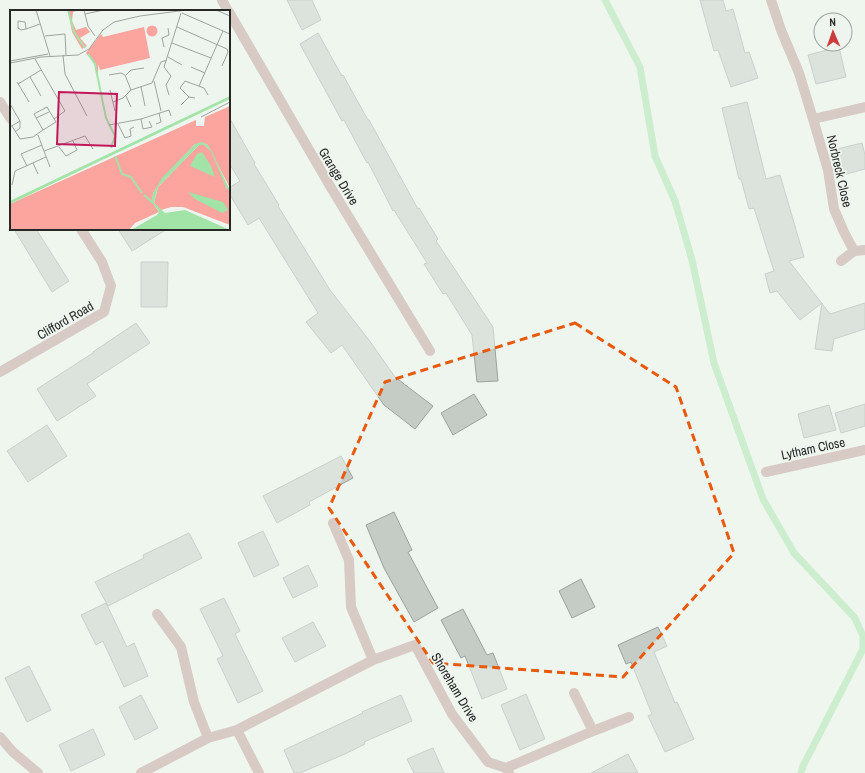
<svg xmlns="http://www.w3.org/2000/svg" width="865" height="773" font-family="'Archivo Narrow',sans-serif">
	<style>
		.lines { fill: none; stroke-linecap: round; stroke-linejoin: round }
		.stream { stroke: #a2e4a7; stroke-width: 7 }
		.building { fill: #c5ccc5; stroke: #9ca39d }
		.minor { stroke: #bc9491; stroke-width: 10 }
		.marked { fill: none; stroke: #e8590c; stroke-width: 3; stroke-dasharray: 8 5; stroke-linejoin: round }
		.labels { text-anchor: middle; stroke-width: 3.5; stroke-linejoin: round; paint-order: stroke }
		.street-label { font-size: 13px; fill: #262826; stroke: #eef5ee }
		.inset-river { fill: none; stroke: #a2e4a7; stroke-width: 2 }
		.inset-road { fill: none; stroke: #9ea39e; stroke-width: 1 }
		.view { fill: #c2185b; fill-opacity: 0.15; stroke: #c2185b; stroke-width: 2 }
		.inset-edge { fill: none; stroke: #262826; stroke-width: 2 }
	</style>
	<rect width="100%" height="100%" fill="#eef5ee"/>
	<g class="lines">
		<path class="stream" d="M 605,0 L 640,67 L 655,156 L 675,201 L 692,260 L 714,363 L 763,499 L 794,553 L 855,618 L 863,636 L 863,649 L 803,766 L 801,773"/>
	</g>
	<path class="building" d="M 287,0 L 312,0 L 321,20 L 302,30 Z
		M 700,0 L 723,0 L 726,11 L 733,9 L 745,53 L 749,52 L 758,78 L 731,87 L 718,50 L 714,51 Z
		M 318,33 L 342,76 L 343,75 L 368,120 L 369,120 L 418,209 L 419,208 L 438,239 L 436,241 L 493,327 L 498,381 L 477,382 L 472,335 L 446,293 L 443,294 L 424,264 L 427,263 L 394,210 L 393,211 L 368,162 L 367,163 L 344,120 L 342,121 L 300,44 Z
		M 839,47 L 846,77 L 816,84 L 808,55 Z
		M 747,102 L 766,179 L 780,175 L 804,257 L 789,261 L 830,314 L 865,303 L 865,329 L 834,339 L 832,351 L 815,349 L 822,303 L 800,320 L 777,291 L 770,293 L 765,274 L 774,271 L 754,208 L 749,209 L 741,179 L 739,179 L 722,108 Z
		M 229,117 L 255,163 L 254,164 L 279,205 L 278,206 L 330,290 L 369,340 L 395,377 L 433,406 L 415,429 L 384,405 L 342,345 L 331,353 L 306,322 L 318,313 L 259,218 L 248,225 L 229,193 L 229,188 L 240,181 L 229,163 Z
		M 862,143 L 865,155 L 865,169 L 843,175 L 837,149 Z
		M 14,229 L 36,229 L 69,281 L 52,292 Z
		M 118,229 L 167,229 L 132,251 Z
		M 141,262 L 168,262 L 167,307 L 141,307 Z
		M 136,323 L 150,343 L 87,384 L 96,396 L 57,421 L 37,389 L 93,353 L 93,352 Z
		M 474,394 L 487,415 L 453,435 L 441,413 Z
		M 865,404 L 865,426 L 841,433 L 835,413 Z
		M 829,405 L 836,430 L 804,438 L 798,414 Z
		M 47,425 L 67,456 L 28,482 L 7,451 Z
		M 341,456 L 353,478 L 309,502 L 310,505 L 277,523 L 263,496 Z
		M 394,512 L 412,550 L 408,552 L 438,608 L 414,622 L 384,568 L 366,525 Z
		M 263,531 L 279,565 L 254,577 L 238,543 Z
		M 189,533 L 202,558 L 108,606 L 95,582 L 144,558 L 143,555 Z
		M 308,565 L 318,586 L 293,598 L 283,578 Z
		M 581,579 L 595,607 L 572,618 L 559,591 Z
		M 224,598 L 240,631 L 235,634 L 263,691 L 238,703 L 217,659 L 223,656 L 200,609 Z
		M 106,603 L 127,647 L 134,643 L 148,676 L 124,687 L 103,641 L 96,645 L 81,615 Z
		M 463,609 L 487,655 L 493,653 L 507,689 L 482,699 L 465,656 L 461,658 L 441,620 Z
		M 313,622 L 326,646 L 295,662 L 282,638 Z
		M 658,627 L 667,646 L 654,652 L 675,703 L 677,702 L 694,739 L 665,752 L 648,716 L 652,714 L 631,662 L 626,664 L 618,645 Z
		M 29,666 L 51,710 L 27,722 L 5,678 Z
		M 526,694 L 545,739 L 520,750 L 501,705 Z
		M 141,695 L 158,728 L 135,740 L 119,707 Z
		M 401,695 L 412,721 L 364,742 L 365,744 L 345,754 L 300,773 L 294,773 L 284,750 L 363,713 L 362,712 Z
		M 93,729 L 105,755 L 71,771 L 59,745 Z
		M 433,748 L 444,773 L 414,773 L 407,759 Z
		M 628,754 L 638,773 L 591,773 Z"/>
	<g class="lines">
		<path class="minor" d="M 222,0 L 228,11
			M 771,0 L 781,30 L 799,73 L 813,119 L 828,170 L 834,209 L 844,232 L 854,251
			M 229,12 L 330,186 L 430,351
			M 0,102 L 11,119
			M 813,119 L 865,107
			M 841,261 L 854,251 L 865,250
			M 0,372 L 104,312 L 111,286 L 102,262 L 81,229
			M 766,472 L 865,450
			M 333,523 L 349,560 L 351,607 L 373,660
			M 157,614 L 181,647 L 194,702 L 208,738
			M 574,693 L 593,731
			M 237,730 L 259,773
			M 0,737 L 13,752 L 38,773
			M 506,768 L 593,731 L 629,717
			M 141,773 L 208,738 L 237,730 L 373,660 L 415,645 L 452,714 L 488,762 L 506,768 L 509,773"/>
	</g>
	<path d="M0 0H865V773H0ZM 575,323 L 676,387 L 734,553 L 623,677 L 433,663 L 329,508 L 385,382 Z" fill="#eef5ee" fill-opacity=".55" fill-rule="evenodd"/>
	<path class="marked" d="M 575,323 L 676,387 L 734,553 L 623,677 L 433,663 L 329,508 L 385,382 Z"/>
	<g class="labels">
		<g class="street-label">
			<text transform="translate(840 171) rotate(77)" y="5">Norbreck Close</text>
			<text transform="translate(339 176) rotate(59)" y="5">Grange Drive</text>
			<text transform="translate(65 320) rotate(-30)" y="5">Clifford Road</text>
			<text transform="translate(813 448) rotate(-12)" y="5">Lytham Close</text>
			<text transform="translate(455 687) rotate(59)" y="5">Shoreham Drive</text>
		</g>
	</g>
	<g transform="translate(10 10)">
		<rect width="220" height="220" fill="#eef5ee"/>
		<path d="M 58,0 L 70,0 L 63,2 L 62,11 L 66,20 L 76,17 L 80,22 L 70,28 L 77,36 L 72,39 L 62,22 ZM136.5 21a5.5 5.5 0 1 1 11 0a5.5 5.5 0 1 1-11 0ZM 134,17 L 140,48 L 90,60 L 88,54 L 88,64 L 86,64 L 85,53 L 76,43 L 91,24 L 93,27 ZM 220,96 L 220,178 L 197,134 L 185,134 L 153,168 L 143,183 L 144,195 L 149,202 L 125,213 L 119,220 L 0,220 L 0,194 L 186,110 L 186,116 L 194,116 L 195,107 ZM 189,135 L 194,135 L 201,141 L 220,181 L 220,215 L 173,197 L 161,197 L 151,200 L 144,193 L 148,177 Z" fill="#fba59e"/>
		<path d="M 220,86 L 220,89 L 0,194 L 0,191 L 10,186 ZM 191,132 L 197,134 L 202,141 L 220,181 L 216,178 L 201,141 L 194,135 L 189,135 L 148,177 L 144,193 L 155,203 L 175,200 L 220,220 L 121,220 L 147,205 L 149,202 L 141,191 L 143,183 L 152,168 L 185,134 ZM 192,142 L 201,156 L 205,167 L 180,156 L 187,144 ZM 178,182 L 213,192 L 218,200 L 212,203 L 185,189 Z" fill="#a2e4a7"/>
		<path class="inset-river" d="M 58,0 L 64,22 L 75,38M 78,44 L 85,54 L 96,108 L 105,126 L 101,138M 105,146 L 112,164 L 121,167 L 132,183M 134,185 L 143,193"/>
		<path class="inset-road" d="M 26,0 L 40,46M 74,0 L 78,16 L 85,26M 206,0 L 220,6M 172,3 L 220,24M 75,4 L 94,0M 167,17 L 217,39 L 218,42 L 212,56M 16,19 L 15,12 L 8,11 L 8,18 L 11,20 L 16,19 L 30,14M 35,26 L 55,24 L 56,45M 162,33 L 201,48M 154,37 L 152,28 L 159,25 L 158,18M 53,45 L 55,64 L 77,106M 158,47 L 172,55M 25,49 L 55,101 L 44,109M 0,51 L 38,44M 0,53 L 31,47 L 68,45 L 79,39 L 93,20 L 104,12 L 130,6 L 177,0M 181,57 L 195,63M 99,65 L 111,63 L 115,65 L 121,80M 116,65 L 121,60 L 134,58M 20,67 L 31,86M 144,71 L 151,101M 7,72 L 19,92M 8,74 L 31,60M 189,76 L 213,21M 131,77 L 135,96M 100,80 L 105,101M 159,85 L 156,75 L 161,66 L 154,57 L 171,3M 116,86 L 121,97M 179,87 L 170,78 L 175,71 L 194,78 L 198,85M 103,92 L 113,88 L 121,80 L 142,73 L 151,52 L 157,50M 0,94 L 10,111 L 0,117M 171,95 L 179,87 L 185,88M 37,97 L 46,112 L 33,120 L 24,104 ZM 191,107 L 220,92M 26,108 L 39,102M 131,109 L 133,119 L 142,117 L 139,111M 108,114 L 115,128M 146,114 L 151,112 L 149,103M 99,115 L 131,109 L 159,100 L 161,106M 2,116 L 10,129 L 23,127 L 33,120M 5,122 L 10,118 L 10,111M 28,125 L 40,157M 115,128 L 121,126 L 120,119 L 124,117M 49,137 L 56,146 L 67,140 L 63,131M 34,141 L 75,126 L 83,139M 23,153 L 28,164M 17,156 L 11,144 L 32,135M 2,175 L 5,161 L 36,147"/>
		<path class="view" d="M 49,82 L 107,84 L 105,136 L 47,134 Z"/>
		<rect width="220" height="220" class="inset-edge"/>
	</g>
	<g transform="translate(833 32) rotate(358)"><circle r="19" fill="#eef5ee" stroke="#9ea39e"/>
	<path d="M0-3L7 15L0 10L-7 15Z" fill="#cb3c3d"/>
	<text y="-6" font-size="11" font-weight="bold" text-anchor="middle" fill="#262826">N</text>
	</g>
</svg>
